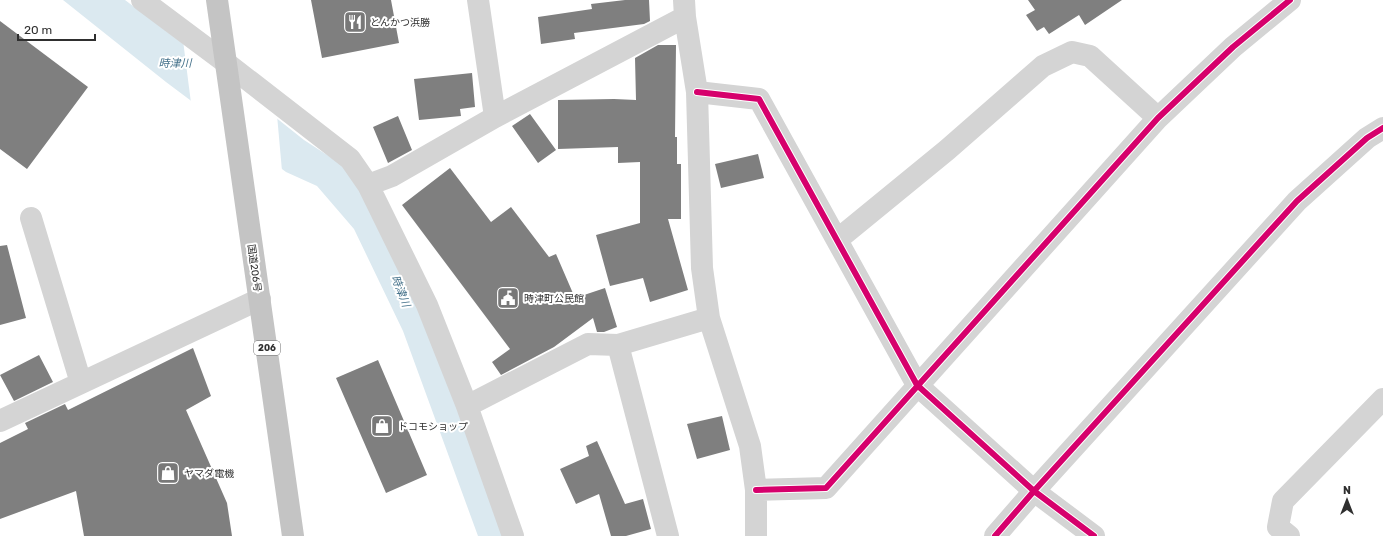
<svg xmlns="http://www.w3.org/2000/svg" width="1383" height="536" font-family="Rubik,'Noto Sans JP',sans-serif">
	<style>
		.water { fill: #dbe9f0 }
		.pier { fill: #fff }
		.building { fill: #7f7f7f }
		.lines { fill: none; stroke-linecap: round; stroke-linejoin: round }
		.minor { stroke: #d4d4d4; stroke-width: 22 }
		.tertiary { stroke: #d4d4d4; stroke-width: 22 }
		.trunk { stroke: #c4c4c4; stroke-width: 22 }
		.cycleway-casing { stroke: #fff; stroke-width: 8 }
		.cycleway { stroke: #d6006c; stroke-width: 6 }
		.labels { text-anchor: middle; stroke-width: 4; stroke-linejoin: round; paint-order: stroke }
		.shield { fill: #fff; stroke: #6d6d6d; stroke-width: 1 }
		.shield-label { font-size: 9px; font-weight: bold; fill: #2f2f2f }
		.poi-label { font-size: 10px; fill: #2f2f2f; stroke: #fff; text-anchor: start }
		.street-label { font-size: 10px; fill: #2f2f2f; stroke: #fff }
		.water-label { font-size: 11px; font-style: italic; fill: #44718a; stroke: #fff }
	</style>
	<rect width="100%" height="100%" fill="#fff"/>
	<path class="water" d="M 63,0 L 125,0 L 182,43 L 304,140 L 344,166 L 363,194 L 435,341 L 508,536 L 478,536 L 403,331 L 354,229 L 317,186 L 286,172 L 166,82 Z"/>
	<path class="pier" d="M 183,40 L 277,115 L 282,171 L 191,103 Z"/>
	<path class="building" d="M 311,0 L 391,0 L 399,43 L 322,58 Z
		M 625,0 L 649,0 L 650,21 L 644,24 L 574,33 L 575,39 L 541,44 L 538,17 L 592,9 L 591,4 Z
		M 1028,0 L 1122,0 L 1085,25 L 1079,15 L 1049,34 L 1044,27 L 1037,31 L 1026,15 L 1035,10 Z
		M 0,21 L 88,87 L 27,169 L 0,149 Z
		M 658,45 L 676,45 L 675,137 L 677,137 L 677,164 L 681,164 L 681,219 L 668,219 L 688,290 L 650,302 L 643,278 L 610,286 L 596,235 L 640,223 L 640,162 L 618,163 L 618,147 L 558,149 L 558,100 L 614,99 L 636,100 L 635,58 Z
		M 472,73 L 475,107 L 460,109 L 461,116 L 419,120 L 414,79 Z
		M 530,114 L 556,150 L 538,163 L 512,126 Z
		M 398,116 L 412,150 L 388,163 L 373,127 Z
		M 758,154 L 764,178 L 721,188 L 715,164 Z
		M 450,168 L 491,222 L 511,207 L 549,257 L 556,254 L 575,298 L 605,288 L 617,327 L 604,332 L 597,332 L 593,318 L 554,347 L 501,375 L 492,362 L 510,349 L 402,205 Z
		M 7,245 L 26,318 L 0,325 L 0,246 Z
		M 193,348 L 211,396 L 186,410 L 227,503 L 232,536 L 84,536 L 76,491 L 0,519 L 0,443 L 28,429 L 25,423 L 65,404 L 68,410 Z
		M 39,355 L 53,382 L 14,401 L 0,375 Z
		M 378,360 L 427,475 L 386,493 L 336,378 Z
		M 722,416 L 730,450 L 697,459 L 687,424 Z
		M 597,441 L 625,504 L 643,499 L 651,529 L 626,536 L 611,536 L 599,494 L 576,504 L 560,469 L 589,456 L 586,446 Z"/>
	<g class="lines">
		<path class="minor" d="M 142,0 L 225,62 L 350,159 L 368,185 L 392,176 L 495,117 L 478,0
			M 684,0 L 685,17 L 697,92 L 702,268 L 709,318 L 750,446 L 756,490 L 756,536
			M 697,92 L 759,99 L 917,385 L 1034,491 L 1094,536
			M 495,117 L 685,17
			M 368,185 L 427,305 L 467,406 L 513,536
			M 31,218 L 81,383
			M 837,240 L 947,150 L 1043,66 L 1072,52 L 1090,56 L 1158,118
			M 467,406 L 588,344 L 618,345
			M 0,421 L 260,299
			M 756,490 L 826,488 L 1158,118 L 1233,47 L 1290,0
			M 668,536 L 618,345 L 709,318
			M 1289,536 L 1278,527 L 1283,501 L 1383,399"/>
		<path class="tertiary" d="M 995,536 L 1034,491 L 1297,201 L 1367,138 L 1383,128"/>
		<path class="trunk" d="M 217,0 L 293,536"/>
		<g class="cycleway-casing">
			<path id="cycleway" d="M 697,92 L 759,99 L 917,385 L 1034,491 L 1094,536
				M 756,490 L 826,488 L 1158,118 L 1233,47 L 1290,0
				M 995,536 L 1034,491 L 1297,201 L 1367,138 L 1383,128"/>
		</g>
		<use href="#cycleway" class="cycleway"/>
	</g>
	<defs>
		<g id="restaurant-square" transform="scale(1.15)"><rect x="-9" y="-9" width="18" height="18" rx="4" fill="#787878" stroke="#fff"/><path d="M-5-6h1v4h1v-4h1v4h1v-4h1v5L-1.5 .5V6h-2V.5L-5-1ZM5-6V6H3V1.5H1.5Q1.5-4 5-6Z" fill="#fff"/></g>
		<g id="civic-square" transform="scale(1.15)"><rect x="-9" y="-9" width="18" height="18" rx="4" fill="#787878" stroke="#fff"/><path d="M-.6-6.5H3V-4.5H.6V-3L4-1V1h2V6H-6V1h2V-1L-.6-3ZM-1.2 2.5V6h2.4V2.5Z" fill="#fff"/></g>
		<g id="shop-square" transform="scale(1.15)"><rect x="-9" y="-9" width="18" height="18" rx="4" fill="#787878" stroke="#fff"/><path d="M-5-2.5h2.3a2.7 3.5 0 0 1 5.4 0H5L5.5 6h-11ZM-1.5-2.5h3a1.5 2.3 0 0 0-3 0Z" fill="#fff"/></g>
	</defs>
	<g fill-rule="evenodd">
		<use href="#restaurant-square" x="355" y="22"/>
		<use href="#civic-square" x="508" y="298"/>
		<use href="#shop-square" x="382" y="426"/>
		<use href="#shop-square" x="168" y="473"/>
	</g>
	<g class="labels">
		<rect class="shield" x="254" y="341" width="26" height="14" rx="3"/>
		<g class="shield-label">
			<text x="267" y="351">206</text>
		</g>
		<g class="poi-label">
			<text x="370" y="26">とんかつ浜勝</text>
			<text x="524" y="302">時津町公民館</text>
			<text x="398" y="430">ドコモショップ</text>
			<text x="184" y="477">ヤマダ電機</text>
		</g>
		<g class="street-label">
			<text transform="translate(255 268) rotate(82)" y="4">国道206号</text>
		</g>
		<g class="water-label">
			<text x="175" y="67">時津川</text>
			<text transform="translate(401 291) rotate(69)" y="4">時津川</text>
		</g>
	</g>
	<g transform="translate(1347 500)" stroke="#ffffff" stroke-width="3" paint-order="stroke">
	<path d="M0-3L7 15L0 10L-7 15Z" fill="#2f2f2f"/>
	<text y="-6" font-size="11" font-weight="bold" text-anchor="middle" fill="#2f2f2f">N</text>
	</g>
	<path d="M18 34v6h77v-6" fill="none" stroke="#2f2f2f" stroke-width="2"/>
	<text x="24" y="34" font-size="12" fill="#2f2f2f" stroke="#ffffff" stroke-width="3" paint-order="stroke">20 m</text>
</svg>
